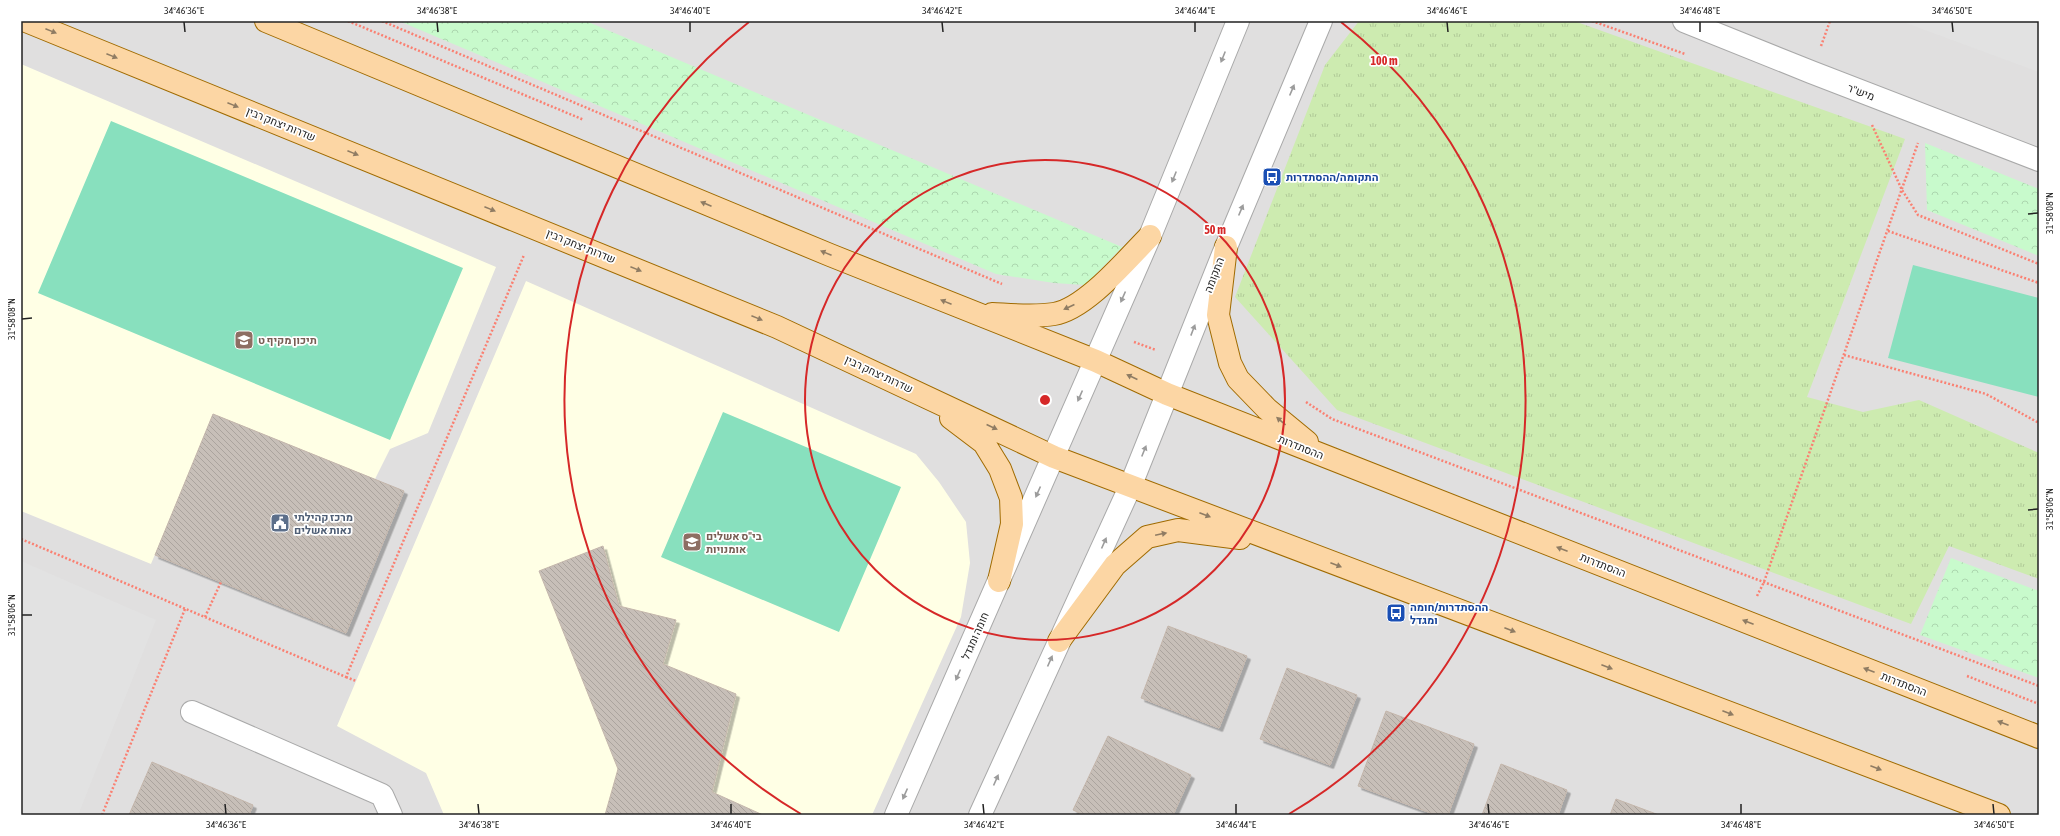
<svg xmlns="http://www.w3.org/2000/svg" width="2060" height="836" font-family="'Asap Condensed',Heebo,sans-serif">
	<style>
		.residential { fill: #e0dfdf }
		.education { fill: #ffffe5 }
		.grass { fill: url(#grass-tufts) }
		.park { fill: url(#park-crowns) }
		.pitch { fill: #88e0be }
		.parking { fill: #e2e2e2 }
		.building { fill: url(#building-back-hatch); stroke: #c4b6ab; filter: url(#shadow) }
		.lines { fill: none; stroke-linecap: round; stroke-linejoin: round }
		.minor-casing { stroke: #a9a9a9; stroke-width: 24 }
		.major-casing { stroke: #a06b00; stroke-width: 24 }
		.path { stroke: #fa8072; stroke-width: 2.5; stroke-dasharray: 2 2; stroke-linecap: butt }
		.minor { stroke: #fff; stroke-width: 22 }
		.major { stroke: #fcd6a4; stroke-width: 22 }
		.oneway { fill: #8f7c63 }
		.oneway2 { fill: #9c9c9c }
		.ticks { fill: none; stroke: #222; stroke-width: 1.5 }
		.ring { fill: none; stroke: #d62828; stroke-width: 2 }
		.labels { text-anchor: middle; stroke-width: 3.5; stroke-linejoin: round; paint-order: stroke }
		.street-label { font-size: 11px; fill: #222; stroke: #fff }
		.transit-label { font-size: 11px; font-weight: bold; fill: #164399; stroke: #fff; text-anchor: start }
		.education-label { font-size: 11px; font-weight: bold; fill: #785e54; stroke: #fff; text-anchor: start }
		.service-label { font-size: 11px; font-weight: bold; fill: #4e5e75; stroke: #fff; text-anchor: start }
		.centre { fill: #d62828; stroke: #fff; stroke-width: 2 }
		.ring-label { font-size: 12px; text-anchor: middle; font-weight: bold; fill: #d62828; stroke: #fff; stroke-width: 3.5; stroke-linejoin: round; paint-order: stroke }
		.neatline { fill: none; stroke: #222; stroke-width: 1.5 }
		.ticks-label { font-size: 10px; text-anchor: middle; fill: #222 }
	</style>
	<defs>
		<pattern id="grass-tufts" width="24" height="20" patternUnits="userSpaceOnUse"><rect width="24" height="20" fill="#cdebb0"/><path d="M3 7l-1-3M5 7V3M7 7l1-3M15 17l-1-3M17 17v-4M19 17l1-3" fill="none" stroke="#b0c997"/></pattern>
		<pattern id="park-crowns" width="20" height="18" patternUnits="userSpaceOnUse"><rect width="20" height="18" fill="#c8facc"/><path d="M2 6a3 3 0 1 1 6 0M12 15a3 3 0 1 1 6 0" fill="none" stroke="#acd6af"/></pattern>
		<pattern id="building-back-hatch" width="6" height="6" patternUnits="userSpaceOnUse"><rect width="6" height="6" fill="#c7bfb8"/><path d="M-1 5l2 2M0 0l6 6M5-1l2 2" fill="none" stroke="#aba49e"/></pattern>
		<filter id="shadow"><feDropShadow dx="3.5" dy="3.5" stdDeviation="0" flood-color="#0004"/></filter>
	</defs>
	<rect width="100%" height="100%" fill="#f2efe9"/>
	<path class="residential" d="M 21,21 L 2039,21 L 2039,815 L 21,815 Z"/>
	<path class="education" d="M 21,64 L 496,267 L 428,433 L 390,449 L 375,479 L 213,414 L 151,564 L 21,511 Z
		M 526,281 L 916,454 L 939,482 L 966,522 L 970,563 L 961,617 L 872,815 L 444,815 L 426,773 L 337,726 Z"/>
	<path class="grass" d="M 1359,21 L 1574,21 L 1905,139 L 1807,397 L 1863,412 L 1919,400 L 2039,453 L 2039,579 L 1949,546 L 1911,624 L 1337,410 L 1235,297 L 1325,65 Z"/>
	<path class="park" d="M 399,21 L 586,21 L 1122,247 L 1085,285 L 1054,283 L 996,274 Z
		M 1925,143 L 2039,189 L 2039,256 L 1927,210 Z
		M 1951,558 L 2039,591 L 2039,678 L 1920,635 Z"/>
	<path class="pitch" d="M 111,121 L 463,268 L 390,440 L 38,293 Z
		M 1913,265 L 2039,298 L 2039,397 L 1888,358 Z
		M 723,412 L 901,487 L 839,632 L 661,557 Z"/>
	<path class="parking" d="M 1907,21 L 2039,21 L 2039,72 L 1906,23 Z
		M 21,561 L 156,620 L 78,815 L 21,815 Z"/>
	<path class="building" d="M 213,414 L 404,491 L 346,633 L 155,555 Z
		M 603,546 L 619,606 L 676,620 L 663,664 L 736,694 L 712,792 L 763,815 L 605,815 L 618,769 L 539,571 Z
		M 1168,626 L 1247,656 L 1219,728 L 1141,698 Z
		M 1287,668 L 1357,695 L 1330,765 L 1260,739 Z
		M 1386,711 L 1474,744 L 1448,815 L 1436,815 L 1358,786 Z
		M 1108,736 L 1191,775 L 1173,815 L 1084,815 L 1073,810 Z
		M 152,762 L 253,805 L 249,815 L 129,815 Z
		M 1501,764 L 1567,790 L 1558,815 L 1482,815 Z
		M 1616,799 L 1659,815 L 1610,815 Z"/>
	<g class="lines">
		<g class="minor-casing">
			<path id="minor" d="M 1684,21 L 1811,72 L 2039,160
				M 192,712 L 382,795 L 391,815
				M 896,815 L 1150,236 L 1238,21
				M 980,815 L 1130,487 L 1226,247 L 1321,21"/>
		</g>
		<g class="major-casing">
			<path id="major" d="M 26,21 L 777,327 L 1054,457 L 1999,815
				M 266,21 L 830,255 L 1096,361 L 1167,394 L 2039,737
				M 1226,247 L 1218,315 L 1230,363 L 1238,379 L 1267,409 L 1307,442
				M 992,314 C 1013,315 1034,317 1054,314 C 1086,309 1127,259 1150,236
				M 951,418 L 984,443 L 1000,469 L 1011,498 L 1012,524 L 999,581
				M 1059,641 L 1115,565 L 1147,537 L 1178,530 L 1240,538"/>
		</g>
		<path class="path" d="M 348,21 L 584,120
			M 382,21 L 1002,284
			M 1592,21 L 1685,54
			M 1821,46 L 1830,21
			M 1872,125 L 1902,190 L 1918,215 L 2039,264
			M 1888,231 L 2039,283
			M 1134,342 L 1156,350
			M 1844,355 L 1986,394 L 2039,423
			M 1306,402 L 1332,419 L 2039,686
			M 21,539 L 346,677 L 524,255
			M 1757,596 L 1764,582 L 1918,143
			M 205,617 L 221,582
			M 1967,676 L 2039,704
			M 346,677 L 356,681
			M 102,815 L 185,609"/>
		<use href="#minor" class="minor"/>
		<use href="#major" class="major"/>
	</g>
	<defs><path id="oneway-solid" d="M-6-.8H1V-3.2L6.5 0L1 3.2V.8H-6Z"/></defs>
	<g class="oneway">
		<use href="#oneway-solid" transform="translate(51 31) rotate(22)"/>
		<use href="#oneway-solid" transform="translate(112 56) rotate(22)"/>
		<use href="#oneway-solid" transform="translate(233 105) rotate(22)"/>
		<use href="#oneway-solid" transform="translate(353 153) rotate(22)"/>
		<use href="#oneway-solid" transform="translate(706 204) rotate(-157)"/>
		<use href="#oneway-solid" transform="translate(490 209) rotate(22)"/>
		<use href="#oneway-solid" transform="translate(826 253) rotate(-158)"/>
		<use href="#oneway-solid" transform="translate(636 269) rotate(22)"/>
		<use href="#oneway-solid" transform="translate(946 302) rotate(-158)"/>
		<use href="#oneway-solid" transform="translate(1069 307) rotate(155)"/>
		<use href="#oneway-solid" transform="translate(757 318) rotate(22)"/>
		<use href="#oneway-solid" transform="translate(1132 377) rotate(-155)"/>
		<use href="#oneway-solid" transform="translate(1281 421) rotate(-140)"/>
		<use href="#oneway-solid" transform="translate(992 427) rotate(25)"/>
		<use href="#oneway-solid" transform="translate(1205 515) rotate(21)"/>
		<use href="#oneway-solid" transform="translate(1161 534) rotate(-12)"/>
		<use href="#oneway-solid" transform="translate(1562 549) rotate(-159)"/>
		<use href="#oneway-solid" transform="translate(1336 565) rotate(21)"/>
		<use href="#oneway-solid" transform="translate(1748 622) rotate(-159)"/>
		<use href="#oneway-solid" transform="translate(1510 630) rotate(21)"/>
		<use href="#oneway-solid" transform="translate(1607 667) rotate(21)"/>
		<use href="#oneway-solid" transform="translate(1869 670) rotate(-159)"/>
		<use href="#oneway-solid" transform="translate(1728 713) rotate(21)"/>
		<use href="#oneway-solid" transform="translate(2003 723) rotate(-159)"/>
		<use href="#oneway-solid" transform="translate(1876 768) rotate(21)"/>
	</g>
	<g class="oneway2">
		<use href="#oneway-solid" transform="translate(1223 57) rotate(112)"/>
		<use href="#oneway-solid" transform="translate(1292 90) rotate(-67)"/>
		<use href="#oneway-solid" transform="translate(1174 177) rotate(112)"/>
		<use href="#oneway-solid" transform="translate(1241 210) rotate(-67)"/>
		<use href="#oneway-solid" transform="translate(1123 297) rotate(114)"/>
		<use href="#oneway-solid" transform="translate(1193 330) rotate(-69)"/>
		<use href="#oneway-solid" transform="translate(1080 396) rotate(114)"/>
		<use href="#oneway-solid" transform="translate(1144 451) rotate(-68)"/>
		<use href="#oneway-solid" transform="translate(1038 492) rotate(114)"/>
		<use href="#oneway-solid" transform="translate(1104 543) rotate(-66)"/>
		<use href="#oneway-solid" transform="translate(1050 661) rotate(-66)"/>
		<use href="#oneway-solid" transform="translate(958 675) rotate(114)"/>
		<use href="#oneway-solid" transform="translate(996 780) rotate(-66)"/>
		<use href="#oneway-solid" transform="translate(905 794) rotate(114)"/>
	</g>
	<path class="ticks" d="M 184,22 L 185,32M 437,22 L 438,32M 690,22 L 690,32M 942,22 L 943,32M 1195,22 L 1195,32M 1447,22 L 1448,32M 1700,22 L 1700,32M 1952,22 L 1953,32M 2028,214 L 2038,213M 22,319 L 32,318M 2028,510 L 2038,509M 22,615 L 32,615M 225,804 L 226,814M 478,804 L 479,814M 731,804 L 731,814M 983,804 L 984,814M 1236,804 L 1236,814M 1488,804 L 1489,814M 1741,804 L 1741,814M 1993,804 L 1994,814"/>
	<g class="ring">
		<circle cx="1045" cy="400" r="240"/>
		<path d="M801 814A480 480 0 0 1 749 22M1341 22A480 480 0 0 1 1289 814"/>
	</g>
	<defs>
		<g id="bus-square" transform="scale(1)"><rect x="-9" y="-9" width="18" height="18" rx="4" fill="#1a4fb4" stroke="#fff"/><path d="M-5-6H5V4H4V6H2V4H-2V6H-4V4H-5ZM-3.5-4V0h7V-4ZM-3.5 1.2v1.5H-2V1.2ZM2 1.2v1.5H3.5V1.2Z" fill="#fff"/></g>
		<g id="school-square" transform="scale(1)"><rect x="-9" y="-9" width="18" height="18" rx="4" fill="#8d6e63" stroke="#fff"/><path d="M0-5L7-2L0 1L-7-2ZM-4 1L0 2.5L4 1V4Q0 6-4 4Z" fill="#fff"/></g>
		<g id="civic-square" transform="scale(1)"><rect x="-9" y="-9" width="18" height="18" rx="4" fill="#5c6f8a" stroke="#fff"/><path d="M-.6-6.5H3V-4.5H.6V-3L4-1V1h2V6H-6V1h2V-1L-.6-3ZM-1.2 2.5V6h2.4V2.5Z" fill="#fff"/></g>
	</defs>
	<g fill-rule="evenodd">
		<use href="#bus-square" x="1272" y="177"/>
		<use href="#school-square" x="244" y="340"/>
		<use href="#civic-square" x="280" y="523"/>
		<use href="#school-square" x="692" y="542"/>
		<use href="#bus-square" x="1396" y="613"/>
	</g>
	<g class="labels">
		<g class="street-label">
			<text transform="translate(1861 92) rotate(21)" y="4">מיש"ר</text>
			<text transform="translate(281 124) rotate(22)" y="4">שדרות יצחק רבין</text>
			<text transform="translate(581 246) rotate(22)" y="4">שדרות יצחק רבין</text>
			<text transform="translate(1214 275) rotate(-69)" y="4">התקומה</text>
			<text transform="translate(879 374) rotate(25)" y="4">שדרות יצחק רבין</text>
			<text transform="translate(1301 447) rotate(22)" y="4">ההסתדרות</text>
			<text transform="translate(1603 565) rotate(21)" y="4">ההסתדרות</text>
			<text transform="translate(975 636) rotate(-66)" y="4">חומה ומגדל</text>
			<text transform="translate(1904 684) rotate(21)" y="4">ההסתדרות</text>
		</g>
		<g class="transit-label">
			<text x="1286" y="181">התקומה/ההסתדרות</text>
			<text x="1410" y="611">ההסתדרות/חומה<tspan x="1410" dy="13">ומגדל</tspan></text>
		</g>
		<g class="education-label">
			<text x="258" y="344">תיכון מקיף ט</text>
			<text x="706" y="540">בי"ס אשלים<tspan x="706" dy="13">אומנויות</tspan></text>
		</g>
		<g class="service-label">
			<text x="294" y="521">מרכז קהילתי<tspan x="294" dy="13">נאות אשלים</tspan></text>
		</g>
	</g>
	<circle cx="1045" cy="400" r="6" class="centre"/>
	<g class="ring-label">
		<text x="1384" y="65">100 m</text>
		<text x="1215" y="234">50 m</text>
	</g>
	<rect width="2060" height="836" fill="none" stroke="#ffffff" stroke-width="44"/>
	<rect x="22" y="22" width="2016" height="792" class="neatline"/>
	<g class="ticks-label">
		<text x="184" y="14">34°46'36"E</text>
		<text x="437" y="14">34°46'38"E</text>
		<text x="690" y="14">34°46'40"E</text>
		<text x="942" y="14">34°46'42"E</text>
		<text x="1195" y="14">34°46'44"E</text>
		<text x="1447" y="14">34°46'46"E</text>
		<text x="1700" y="14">34°46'48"E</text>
		<text x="1952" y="14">34°46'50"E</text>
		<text transform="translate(2049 213) rotate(-90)" y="4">31°58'08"N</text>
		<text transform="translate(11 319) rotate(-90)" y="4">31°58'08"N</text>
		<text transform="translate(2049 509) rotate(-90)" y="4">31°58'06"N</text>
		<text transform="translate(11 615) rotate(-90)" y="4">31°58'06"N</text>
		<text x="226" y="828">34°46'36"E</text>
		<text x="479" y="828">34°46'38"E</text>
		<text x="731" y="828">34°46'40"E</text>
		<text x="984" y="828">34°46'42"E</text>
		<text x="1236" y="828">34°46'44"E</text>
		<text x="1489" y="828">34°46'46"E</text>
		<text x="1741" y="828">34°46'48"E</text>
		<text x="1994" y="828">34°46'50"E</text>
	</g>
</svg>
